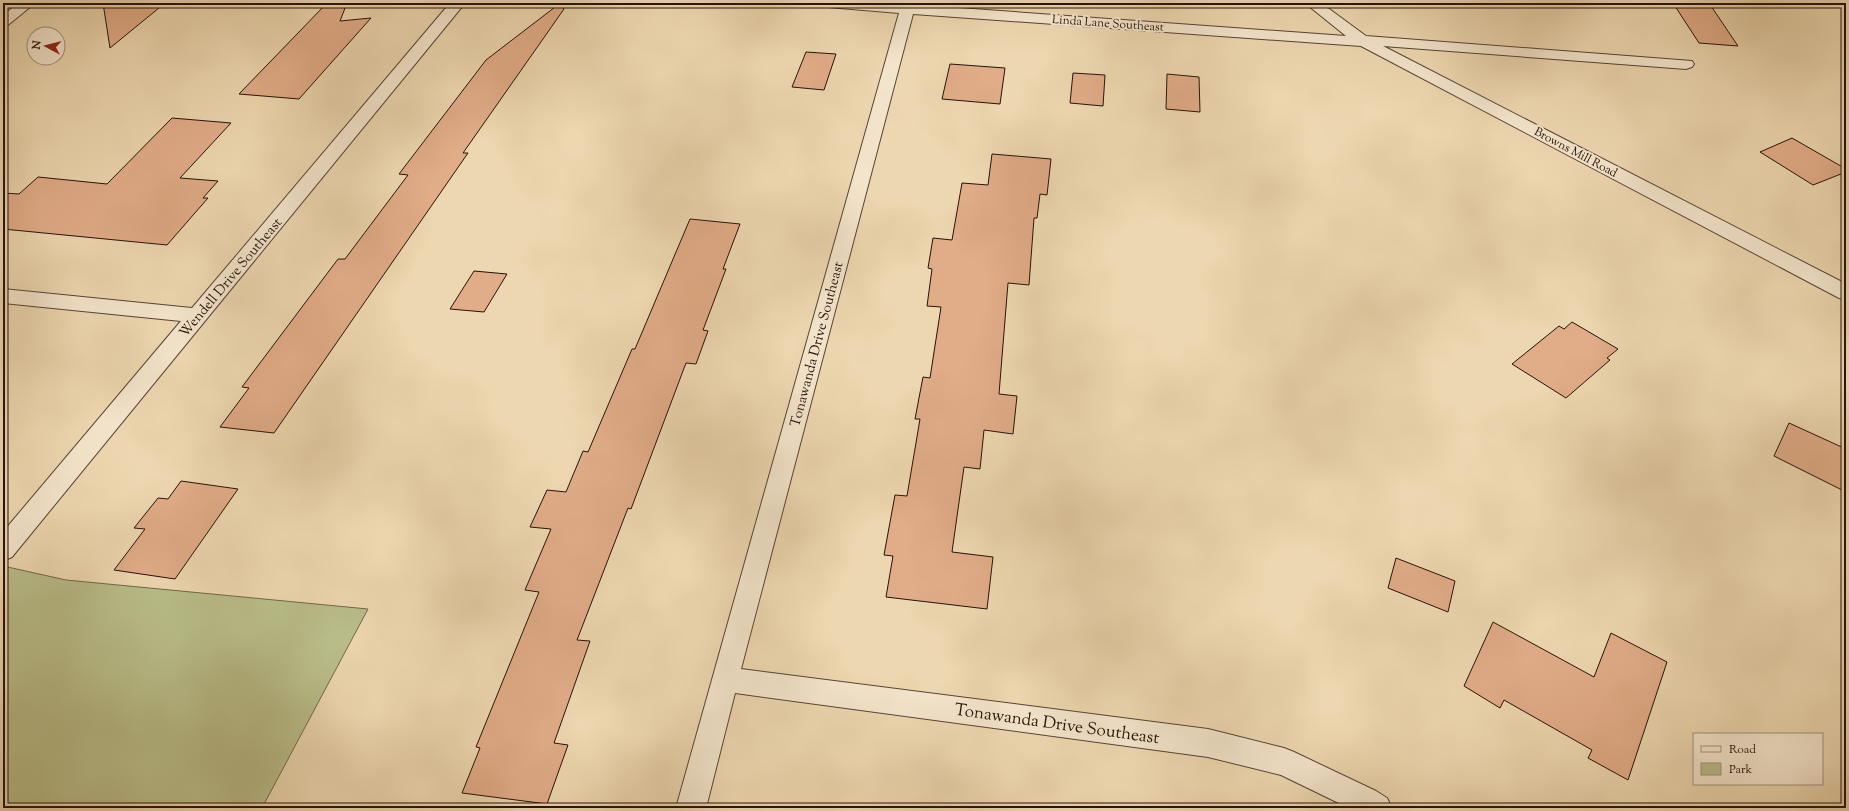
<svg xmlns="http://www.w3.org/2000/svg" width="1849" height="811" font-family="'Sorts Mill Goudy',serif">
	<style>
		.green { fill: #b9be8a; stroke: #70684a }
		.building { fill: #e1ac88; stroke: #26120a }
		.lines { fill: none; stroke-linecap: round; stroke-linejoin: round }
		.minor-casing { stroke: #584334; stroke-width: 2 }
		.minor { fill: #f3e5cc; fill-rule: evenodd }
		.labels { text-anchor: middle; stroke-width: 4; stroke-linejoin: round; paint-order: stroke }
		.far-street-label { font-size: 12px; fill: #26120a; stroke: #f3e5cc }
		.street-label { font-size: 14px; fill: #26120a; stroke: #f3e5cc }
		.near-street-label { font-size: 17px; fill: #26120a; stroke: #f3e5cc }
	</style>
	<rect width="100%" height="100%" fill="#edd7b0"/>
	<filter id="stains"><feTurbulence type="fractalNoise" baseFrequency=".005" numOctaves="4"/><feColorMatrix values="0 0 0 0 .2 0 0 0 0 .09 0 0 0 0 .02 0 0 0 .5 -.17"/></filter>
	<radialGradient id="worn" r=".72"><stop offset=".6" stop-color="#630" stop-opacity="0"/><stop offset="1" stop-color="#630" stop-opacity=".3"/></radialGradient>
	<path class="green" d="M 3,566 L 66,580 L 368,609 L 262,808 L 3,808 Z"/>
	<path class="building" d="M 103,3 L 165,3 L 110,48 Z
		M 327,3 L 347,3 L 340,21 L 371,18 L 299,99 L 239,94 Z
		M 1673,3 L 1709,3 L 1738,46 L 1699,43 Z
		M 559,4 L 564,9 L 463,153 L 468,153 L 274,433 L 220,427 L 249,388 L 242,387 L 338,259 L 345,259 L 408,175 L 399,174 L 486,60 Z
		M 806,52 L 836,54 L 824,90 L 792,87 Z
		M 950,64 L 1005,68 L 1000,104 L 942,99 Z
		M 1073,73 L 1105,75 L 1103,106 L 1070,103 Z
		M 1167,74 L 1199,77 L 1200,112 L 1166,109 Z
		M 172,118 L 231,123 L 180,178 L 218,181 L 203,198 L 208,198 L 167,245 L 3,229 L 3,193 L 19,194 L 38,177 L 107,184 Z
		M 1792,138 L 1846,169 L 1846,172 L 1813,185 L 1760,152 Z
		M 992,154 L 1051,159 L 1047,195 L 1040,194 L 1037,218 L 1034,218 L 1029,285 L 1008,283 L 999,394 L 1017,396 L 1013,434 L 984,430 L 980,469 L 964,467 L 952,552 L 993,557 L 987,609 L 886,597 L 893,556 L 884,555 L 895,495 L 907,496 L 920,419 L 915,419 L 923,377 L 930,378 L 941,307 L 927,306 L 932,269 L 928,268 L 933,238 L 952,240 L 962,183 L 988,185 Z
		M 690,219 L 740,224 L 723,269 L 726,269 L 703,330 L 708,331 L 696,364 L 686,363 L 631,509 L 628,508 L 577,640 L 590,641 L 554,743 L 568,745 L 547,804 L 462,793 L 480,748 L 476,747 L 539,592 L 525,590 L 551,529 L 530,527 L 547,490 L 566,492 L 583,451 L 588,452 L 632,349 L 635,349 Z
		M 474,271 L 507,274 L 484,312 L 450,309 Z
		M 1572,322 L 1618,349 L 1607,358 L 1610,360 L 1566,398 L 1512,364 L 1559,326 L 1564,329 Z
		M 1789,423 L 1846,449 L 1846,492 L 1774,456 Z
		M 181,481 L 238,489 L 175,579 L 114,570 L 145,529 L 134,528 L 158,498 L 168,499 Z
		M 1396,558 L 1455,581 L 1448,612 L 1388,588 Z
		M 1493,622 L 1594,677 L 1611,633 L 1667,662 L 1628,780 L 1588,758 L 1592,750 L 1504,700 L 1500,708 L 1464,686 Z"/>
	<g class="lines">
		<g class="minor-casing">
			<path id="minor" d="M 19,3 L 35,3 L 8,25 L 3,27 L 3,15 Z
				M 450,3 L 465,3 L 12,557 L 3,561 L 3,532 L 181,321 L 3,303 L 3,289 L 192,308 Z
				M 821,3 L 889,3 L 1346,36 L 1305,3 L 1321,3 L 1366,36 L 1692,61 L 1694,64 L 1692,67 L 1686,69 L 1383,46 L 1846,284 L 1846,300 L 1839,298 L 1361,46 L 913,14 L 741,669 L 1208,729 L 1284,748 L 1294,752 L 1376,791 L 1387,798 L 1392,808 L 1349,808 L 1281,775 L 1208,757 L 735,693 L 706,808 L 676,808 L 899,13 L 828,7 L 823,6 Z"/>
		</g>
		<use href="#minor" class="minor"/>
	</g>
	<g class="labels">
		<g class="far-street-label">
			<text transform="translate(1108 23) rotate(4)" y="4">Linda Lane Southeast</text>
			<text transform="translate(1576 152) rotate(28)" y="4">Browns Mill Road</text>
		</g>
		<g class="street-label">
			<text transform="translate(230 277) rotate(-50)" y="5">Wendell Drive Southeast</text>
			<text transform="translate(816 344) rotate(-75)" y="5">Tonawanda Drive Southeast</text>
		</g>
		<g class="near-street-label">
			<text transform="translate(1057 723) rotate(8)" y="6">Tonawanda Drive Southeast</text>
		</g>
	</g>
	<rect width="1849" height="811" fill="none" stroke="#edd7b0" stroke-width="16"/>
	<rect x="4" y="4" width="1841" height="803" fill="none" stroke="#26120a" stroke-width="2"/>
	<rect x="8" y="8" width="1833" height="795" fill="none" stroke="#26120a"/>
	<rect x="1693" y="733" width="130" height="52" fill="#f3e5cc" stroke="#a1917e"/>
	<rect x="1701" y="746" width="20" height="6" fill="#f3e5cc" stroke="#a1917e"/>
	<text x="1729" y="753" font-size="12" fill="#26120a">Road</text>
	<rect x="1701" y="763" width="20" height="12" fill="#b9be8a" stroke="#a1917e"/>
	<text x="1729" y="773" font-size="12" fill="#26120a">Park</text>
	<g transform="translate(46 46) rotate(277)"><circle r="19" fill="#f3e5cc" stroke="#a1917e"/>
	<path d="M0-3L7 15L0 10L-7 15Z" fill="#8f2418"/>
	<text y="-6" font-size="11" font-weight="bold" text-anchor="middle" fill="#26120a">N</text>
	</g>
	<rect width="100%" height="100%" filter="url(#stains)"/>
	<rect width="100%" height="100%" fill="url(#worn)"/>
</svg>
